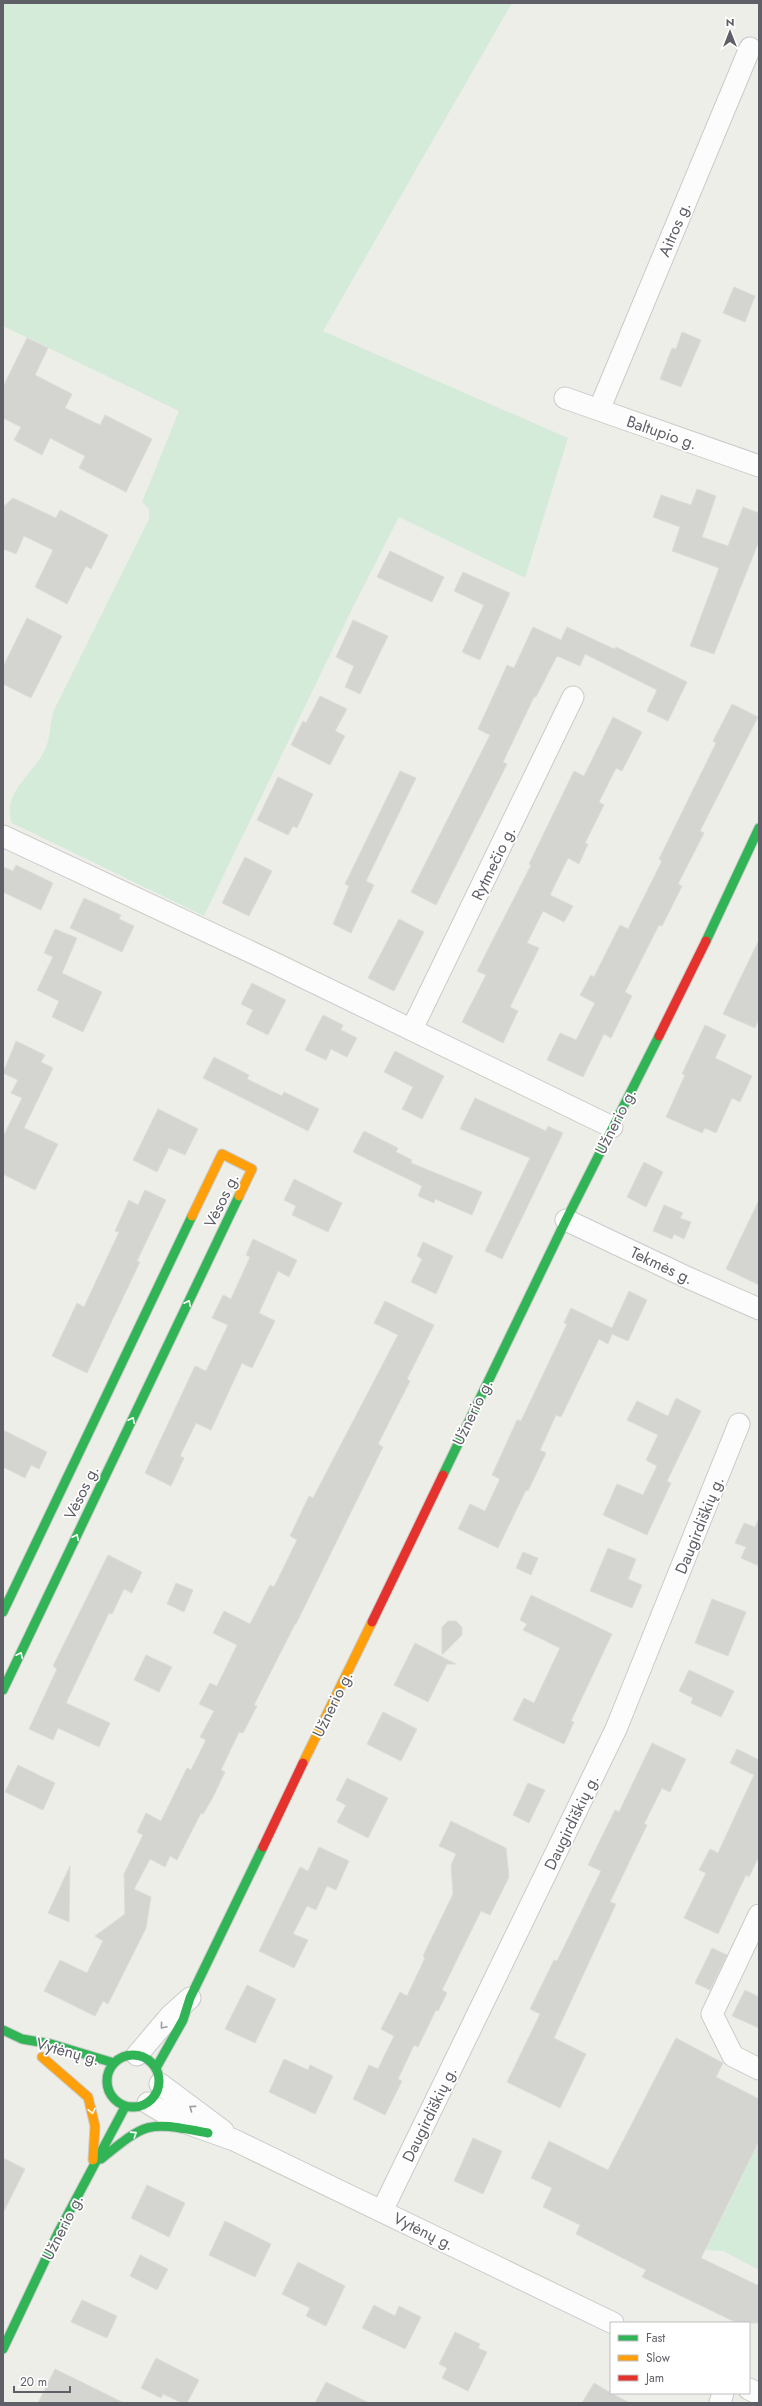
<svg xmlns="http://www.w3.org/2000/svg" width="762" height="2406" font-family="Jost,sans-serif">
	<style>
		.green { fill: #d5ebda }
		.building { fill: #d4d5d1; stroke: #dcddd8 }
		.lines { fill: none; stroke-linecap: round; stroke-linejoin: round }
		.street-casing { stroke: #cacbc9; stroke-width: 23 }
		.fast-casing { stroke: #cacbca; stroke-width: 11 }
		.slow-casing { stroke: #cacbca; stroke-width: 11 }
		.jam-casing { stroke: #cacbca; stroke-width: 11 }
		.street { stroke: #fcfcfc; stroke-width: 21 }
		.fast { stroke: #30b455; stroke-width: 9 }
		.slow { stroke: #ff9f0a; stroke-width: 9 }
		.jam { stroke: #e5322d; stroke-width: 9 }
		.oneway { stroke: #fff }
		.oneway2 { stroke: #9d9ea3 }
		.labels { text-anchor: middle; stroke-width: 3.5; stroke-linejoin: round; paint-order: stroke }
		.street-label { font-size: 16px; fill: #5e5f67; stroke: #fff }
	</style>
	<rect width="100%" height="100%" fill="#edeee8"/>
	<path class="green" d="M 3,3 L 512,3 L 323,331 L 568,438 L 525,578 L 399,517 L 352,609 L 204,916 L 12,823 C 1,794 32,775 44,752 C 51,738 49,724 54,710 L 149,519 L 149,509 L 142,502 L 179,411 L 3,326 Z
		M 757,2146 L 759,2147 L 759,2270 L 723,2251 L 705,2250 Z"/>
	<path class="building" d="M 734,287 L 755,296 L 745,322 L 723,313 Z
		M 682,332 L 701,340 L 681,387 L 660,379 L 672,348 L 676,349 Z
		M 27,338 L 48,348 L 35,375 L 72,394 L 65,408 L 100,425 L 105,415 L 152,439 L 126,492 L 79,468 L 85,456 L 50,438 L 42,455 L 14,440 L 21,427 L 3,418 L 3,387 Z
		M 697,489 L 716,496 L 702,537 L 728,546 L 743,507 L 759,513 L 759,541 L 714,654 L 690,646 L 719,568 L 672,551 L 680,527 L 653,517 L 661,495 L 691,505 Z
		M 13,498 L 56,518 L 60,510 L 108,535 L 91,569 L 86,566 L 67,604 L 35,587 L 53,550 L 24,536 L 16,554 L 3,549 L 3,507 Z
		M 390,551 L 444,577 L 432,602 L 377,577 Z
		M 463,572 L 510,593 L 480,660 L 462,652 L 484,605 L 454,591 Z
		M 27,618 L 62,636 L 31,698 L 3,684 L 3,667 Z
		M 353,620 L 388,636 L 360,694 L 345,687 L 354,666 L 336,657 Z
		M 533,627 L 561,640 L 567,627 L 614,649 L 616,647 L 687,682 L 668,721 L 647,711 L 657,690 L 585,654 L 580,666 L 557,656 L 536,697 L 534,697 L 503,762 L 507,764 L 436,905 L 411,892 L 490,735 L 478,729 L 500,681 L 507,665 L 514,668 Z
		M 320,696 L 347,709 L 335,731 L 345,736 L 330,765 L 291,745 L 303,721 L 306,723 Z
		M 732,704 L 758,717 L 700,831 L 704,833 L 678,884 L 682,886 L 662,926 L 659,925 L 625,992 L 632,996 L 611,1038 L 604,1034 L 583,1077 L 547,1060 L 560,1033 L 576,1040 L 595,1003 L 580,995 L 591,975 L 594,977 L 620,925 L 628,929 L 662,861 L 659,859 L 716,743 L 713,741 Z
		M 613,717 L 642,732 L 622,771 L 616,768 L 599,802 L 604,805 L 585,843 L 588,844 L 579,864 L 568,858 L 550,895 L 573,906 L 564,922 L 543,911 L 527,943 L 539,948 L 510,1007 L 518,1011 L 503,1043 L 462,1022 L 486,975 L 477,971 L 531,865 L 529,864 L 574,771 L 584,776 Z
		M 400,771 L 416,778 L 366,881 L 374,885 L 351,933 L 333,924 L 349,886 L 345,884 Z
		M 278,777 L 313,794 L 297,828 L 293,826 L 288,835 L 257,820 Z
		M 245,857 L 272,871 L 249,916 L 222,903 Z
		M 16,865 L 53,883 L 41,910 L 3,892 L 3,867 L 13,871 Z
		M 84,898 L 121,915 L 119,919 L 134,926 L 122,952 L 70,928 Z
		M 399,919 L 424,932 L 394,991 L 368,978 Z
		M 55,929 L 77,938 L 62,973 L 102,992 L 83,1032 L 52,1017 L 59,1001 L 37,990 L 53,957 L 44,953 Z
		M 759,940 L 759,1018 L 755,1028 L 723,1014 Z
		M 252,983 L 286,1000 L 268,1035 L 246,1024 L 253,1010 L 241,1004 Z
		M 323,1015 L 343,1025 L 341,1030 L 357,1038 L 347,1057 L 331,1049 L 326,1060 L 305,1050 Z
		M 705,1025 L 726,1035 L 715,1058 L 752,1076 L 740,1102 L 732,1098 L 716,1133 L 705,1128 L 702,1133 L 666,1117 L 685,1075 L 682,1074 Z
		M 16,1041 L 45,1055 L 41,1062 L 53,1068 L 24,1128 L 58,1144 L 35,1190 L 3,1174 L 3,1137 L 22,1098 L 11,1093 L 18,1080 L 3,1073 Z
		M 395,1051 L 444,1076 L 422,1119 L 402,1109 L 413,1087 L 384,1072 Z
		M 214,1057 L 249,1075 L 247,1079 L 282,1096 L 284,1092 L 319,1109 L 308,1131 L 203,1078 Z
		M 475,1098 L 546,1131 L 548,1126 L 563,1133 L 502,1259 L 485,1251 L 530,1158 L 460,1129 Z
		M 158,1109 L 198,1129 L 185,1155 L 169,1148 L 157,1172 L 133,1160 Z
		M 364,1131 L 398,1148 L 396,1152 L 412,1160 L 411,1163 L 482,1192 L 472,1215 L 435,1199 L 434,1203 L 418,1196 L 422,1186 L 353,1152 Z
		M 644,1162 L 663,1172 L 646,1207 L 627,1197 Z
		M 294,1179 L 342,1203 L 328,1232 L 292,1215 L 296,1206 L 284,1200 Z
		M 145,1190 L 166,1200 L 137,1261 L 140,1262 L 87,1373 L 52,1356 L 77,1303 L 84,1307 L 119,1232 L 115,1231 L 129,1200 L 138,1205 Z
		M 759,1200 L 759,1285 L 726,1269 Z
		M 664,1205 L 683,1213 L 680,1218 L 691,1222 L 684,1239 L 674,1234 L 672,1239 L 653,1231 Z
		M 253,1239 L 297,1260 L 289,1277 L 278,1271 L 259,1313 L 275,1321 L 252,1368 L 242,1363 L 211,1430 L 196,1423 L 180,1456 L 184,1458 L 171,1486 L 145,1473 L 195,1366 L 206,1371 L 228,1325 L 212,1318 L 223,1295 L 231,1299 L 250,1257 L 246,1255 Z
		M 423,1242 L 453,1256 L 436,1294 L 411,1282 L 422,1259 L 417,1256 Z
		M 629,1291 L 647,1300 L 628,1341 L 612,1334 L 608,1344 L 599,1339 L 561,1417 L 556,1415 L 540,1450 L 546,1453 L 528,1491 L 526,1490 L 498,1548 L 458,1529 L 470,1504 L 485,1511 L 500,1479 L 492,1475 L 517,1420 L 521,1421 L 567,1324 L 564,1323 L 571,1308 L 612,1328 Z
		M 385,1301 L 434,1325 L 407,1379 L 410,1381 L 378,1444 L 383,1447 L 296,1624 L 295,1624 L 254,1705 L 257,1706 L 243,1733 L 239,1732 L 221,1770 L 225,1772 L 212,1799 L 203,1814 L 201,1813 L 177,1860 L 170,1856 L 165,1867 L 150,1859 L 134,1889 L 151,1897 L 146,1928 L 108,2004 L 103,2001 L 95,2016 L 44,1991 L 60,1960 L 87,1973 L 103,1941 L 95,1936 L 125,1914 L 124,1874 L 143,1835 L 137,1832 L 146,1813 L 161,1821 L 187,1768 L 191,1770 L 206,1740 L 200,1737 L 214,1711 L 199,1704 L 210,1683 L 217,1686 L 237,1645 L 213,1633 L 224,1611 L 250,1624 L 270,1585 L 274,1587 L 297,1540 L 290,1536 L 309,1496 L 313,1498 L 398,1335 L 374,1323 Z
		M 676,1398 L 701,1411 L 667,1481 L 671,1483 L 647,1535 L 603,1515 L 617,1484 L 643,1495 L 657,1466 L 646,1460 L 658,1435 L 627,1420 L 637,1401 L 668,1416 Z
		M 3,1430 L 47,1452 L 39,1469 L 31,1465 L 25,1478 L 3,1467 Z
		M 759,1518 L 759,1566 L 741,1558 L 746,1547 L 735,1543 L 744,1523 L 755,1527 Z
		M 608,1548 L 636,1559 L 628,1579 L 642,1585 L 632,1608 L 590,1591 Z
		M 523,1552 L 538,1558 L 531,1575 L 516,1568 Z
		M 108,1555 L 142,1572 L 132,1593 L 124,1589 L 112,1614 L 109,1613 L 66,1703 L 110,1723 L 99,1747 L 58,1728 L 53,1740 L 29,1729 L 57,1669 L 53,1666 Z
		M 176,1583 L 193,1590 L 184,1612 L 167,1604 Z
		M 531,1595 L 612,1634 L 571,1721 L 574,1722 L 564,1744 L 513,1720 L 524,1698 L 534,1703 L 560,1648 L 523,1630 L 527,1624 L 520,1620 Z
		M 712,1599 L 746,1612 L 728,1656 L 695,1643 Z
		M 448,1621 L 456,1621 L 462,1627 L 462,1635 L 442,1655 L 442,1627 Z
		M 415,1643 L 456,1664 L 447,1664 L 428,1702 L 394,1685 Z
		M 146,1655 L 172,1667 L 159,1692 L 134,1680 Z
		M 689,1670 L 734,1691 L 721,1717 L 691,1703 L 693,1698 L 679,1691 Z
		M 383,1712 L 417,1729 L 401,1761 L 367,1744 Z
		M 652,1743 L 686,1759 L 670,1792 L 662,1788 L 644,1824 L 647,1825 L 610,1902 L 616,1904 L 554,2038 L 586,2054 L 560,2108 L 507,2082 L 540,2014 L 530,2009 L 554,1960 L 557,1961 L 601,1871 L 588,1865 L 615,1810 L 619,1812 Z
		M 737,1749 L 759,1760 L 759,1856 L 749,1877 L 746,1875 L 718,1934 L 684,1918 L 706,1873 L 699,1870 L 710,1849 L 718,1853 L 754,1775 L 730,1763 Z
		M 18,1765 L 55,1783 L 43,1810 L 5,1792 Z
		M 347,1778 L 388,1798 L 368,1838 L 337,1822 L 346,1805 L 336,1800 Z
		M 528,1783 L 545,1790 L 529,1823 L 513,1815 Z
		M 451,1821 L 506,1848 L 509,1877 L 490,1915 L 481,1911 L 442,1990 L 447,1993 L 438,2011 L 436,2010 L 418,2047 L 414,2045 L 398,2079 L 402,2081 L 385,2115 L 353,2099 L 369,2065 L 378,2069 L 394,2036 L 381,2029 L 400,1992 L 407,1996 L 425,1958 L 423,1956 L 453,1894 L 451,1865 L 456,1854 L 439,1846 Z
		M 319,1847 L 349,1861 L 336,1890 L 327,1886 L 316,1910 L 307,1906 L 293,1934 L 308,1940 L 294,1968 L 259,1951 L 300,1867 L 308,1871 Z
		M 70,1866 L 69,1922 L 48,1913 Z
		M 712,1948 L 727,1955 L 710,1990 L 695,1983 Z
		M 247,1985 L 276,1999 L 255,2043 L 225,2029 Z
		M 745,1990 L 759,1997 L 759,2028 L 732,2016 Z
		M 676,2038 L 723,2063 L 716,2077 L 759,2099 L 759,2141 L 701,2258 L 759,2286 L 759,2323 L 737,2323 L 642,2277 L 646,2270 L 576,2234 L 580,2225 L 543,2207 L 552,2188 L 531,2178 L 549,2141 L 608,2170 Z
		M 284,2059 L 308,2070 L 310,2065 L 333,2076 L 315,2114 L 269,2092 Z
		M 473,2138 L 502,2151 L 483,2194 L 454,2181 Z
		M 3,2158 L 25,2169 L 3,2213 Z
		M 147,2185 L 185,2203 L 169,2237 L 131,2218 Z
		M 225,2221 L 271,2244 L 255,2277 L 209,2255 Z
		M 140,2255 L 168,2269 L 157,2290 L 130,2276 Z
		M 298,2262 L 345,2286 L 326,2326 L 306,2316 L 310,2308 L 282,2294 Z
		M 82,2300 L 117,2316 L 107,2338 L 71,2322 Z
		M 374,2305 L 395,2316 L 399,2306 L 421,2317 L 405,2349 L 362,2328 Z
		M 455,2332 L 480,2344 L 478,2348 L 487,2352 L 468,2391 L 442,2378 L 447,2368 L 439,2364 Z
		M 156,2358 L 199,2380 L 187,2403 L 182,2403 L 163,2394 L 161,2398 L 141,2388 Z
		M 55,2369 L 124,2403 L 38,2403 Z
		M 326,2382 L 369,2403 L 315,2403 Z
		M 594,2383 L 611,2393 L 630,2403 L 582,2403 Z"/>
	<g class="lines">
		<g class="street-casing">
			<path id="street" d="M 565,398 L 759,466
				M 599,410 L 750,48
				M 3,836 L 270,961 L 612,1127
				M 412,1029 L 573,697
				M 566,1220 L 684,1276 L 759,1309
				M 759,1915 L 712,2014 L 733,2056 L 759,2069
				M 137,2055 L 171,2015 L 190,1998
				M 160,2084 L 223,2131
				M 148,2103 L 175,2119 L 234,2140 L 613,2323
				M 382,2211 L 616,1729 L 739,1424
				M 749,2389 L 759,2394
				M 720,2403 L 723,2393"/>
		</g>
		<g class="fast-casing">
			<path id="fast" d="M 706,941 L 759,828
				M 443,1475 L 566,1220 L 659,1036
				M 3,1612 L 192,1216
				M 3,1690 L 239,1196
				M 3,2030 L 22,2039 L 51,2044 L 114,2063
				M107 2081a26 26 0 1 1 52 0a26 26 0 1 1-52 0Z
				M 156,2068 L 183,2020 L 190,1998 L 263,1847
				M 101,2159 C 149,2120 148,2122 208,2133
				M 3,2349 L 59,2231 L 125,2107"/>
		</g>
		<g class="slow-casing">
			<path id="slow" d="M 192,1216 L 222,1154 L 252,1169 L 239,1196
				M 303,1763 L 372,1622
				M 42,2057 L 88,2097 L 95,2126 L 93,2160"/>
		</g>
		<g class="jam-casing">
			<path id="jam" d="M 659,1036 L 706,941
				M 372,1622 L 443,1475
				M 263,1847 L 303,1763"/>
		</g>
		<use href="#street" class="street"/>
		<use href="#fast" class="fast"/>
		<use href="#slow" class="slow"/>
		<use href="#jam" class="jam"/>
	</g>
	<defs><path id="oneway-chevron" d="M-2-3.5L2.5 0L-2 3.5" fill="none" stroke-width="1.6" stroke-linecap="round" stroke-linejoin="round"/></defs>
	<g class="oneway">
		<use href="#oneway-chevron" transform="translate(188 1303) rotate(-64)"/>
		<use href="#oneway-chevron" transform="translate(132 1420) rotate(-64)"/>
		<use href="#oneway-chevron" transform="translate(76 1537) rotate(-64)"/>
		<use href="#oneway-chevron" transform="translate(20 1655) rotate(-64)"/>
		<use href="#oneway-chevron" transform="translate(92 2111) rotate(78)"/>
		<use href="#oneway-chevron" transform="translate(134 2134) rotate(-33)"/>
	</g>
	<g class="oneway2">
		<use href="#oneway-chevron" transform="translate(163 2026) rotate(130)"/>
		<use href="#oneway-chevron" transform="translate(192 2108) rotate(-144)"/>
	</g>
	<g class="labels">
		<g class="street-label">
			<text transform="translate(674 229) rotate(-67)" y="6">Aitros g.</text>
			<text transform="translate(662 432) rotate(19)" y="6">Baltupio g.</text>
			<text transform="translate(493 863) rotate(-64)" y="6">Rytmečio g.</text>
			<text transform="translate(615 1121) rotate(-63)" y="6">Užnerio g.</text>
			<text transform="translate(221 1200) rotate(-64)" y="6">Vėsos g.</text>
			<text transform="translate(662 1265) rotate(25)" y="6">Tekmės g.</text>
			<text transform="translate(472 1412) rotate(-64)" y="6">Užnerio g.</text>
			<text transform="translate(81 1492) rotate(-64)" y="6">Vėsos g.</text>
			<text transform="translate(699 1525) rotate(-68)" y="6">Daugirdiškių g.</text>
			<text transform="translate(332 1704) rotate(-64)" y="6">Užnerio g.</text>
			<text transform="translate(571 1822) rotate(-64)" y="6">Daugirdiškių g.</text>
			<text transform="translate(68 2051) rotate(15)" y="6">Vytėnų g.</text>
			<text transform="translate(429 2114) rotate(-64)" y="6">Daugirdiškių g.</text>
			<text transform="translate(62 2227) rotate(-63)" y="6">Užnerio g.</text>
			<text transform="translate(424 2231) rotate(26)" y="6">Vytėnų g.</text>
		</g>
	</g>
	<rect width="762" height="2406" fill="none" stroke="#5e5f67" stroke-width="8"/>
	<rect x="610" y="2322" width="140" height="72" fill="#ffffff" stroke="#bfbfc2"/>
	<rect x="618" y="2335" width="20" height="6" fill="#30b455" stroke="#bfbfc2"/>
	<text x="646" y="2342" font-size="12" fill="#5e5f67">Fast</text>
	<rect x="618" y="2355" width="20" height="6" fill="#ff9f0a" stroke="#bfbfc2"/>
	<text x="646" y="2362" font-size="12" fill="#5e5f67">Slow</text>
	<rect x="618" y="2375" width="20" height="6" fill="#e5322d" stroke="#bfbfc2"/>
	<text x="646" y="2382" font-size="12" fill="#5e5f67">Jam</text>
	<g transform="translate(730 32)" stroke="#ffffff" stroke-width="3" paint-order="stroke">
	<path d="M0-3L7 15L0 10L-7 15Z" fill="#5e5f67"/>
	<text y="-6" font-size="11" font-weight="bold" text-anchor="middle" fill="#5e5f67">N</text>
	</g>
	<path d="M14 2386v6h56v-6" fill="none" stroke="#5e5f67" stroke-width="2"/>
	<text x="20" y="2386" font-size="12" fill="#5e5f67" stroke="#ffffff" stroke-width="3" paint-order="stroke">20 m</text>
</svg>
